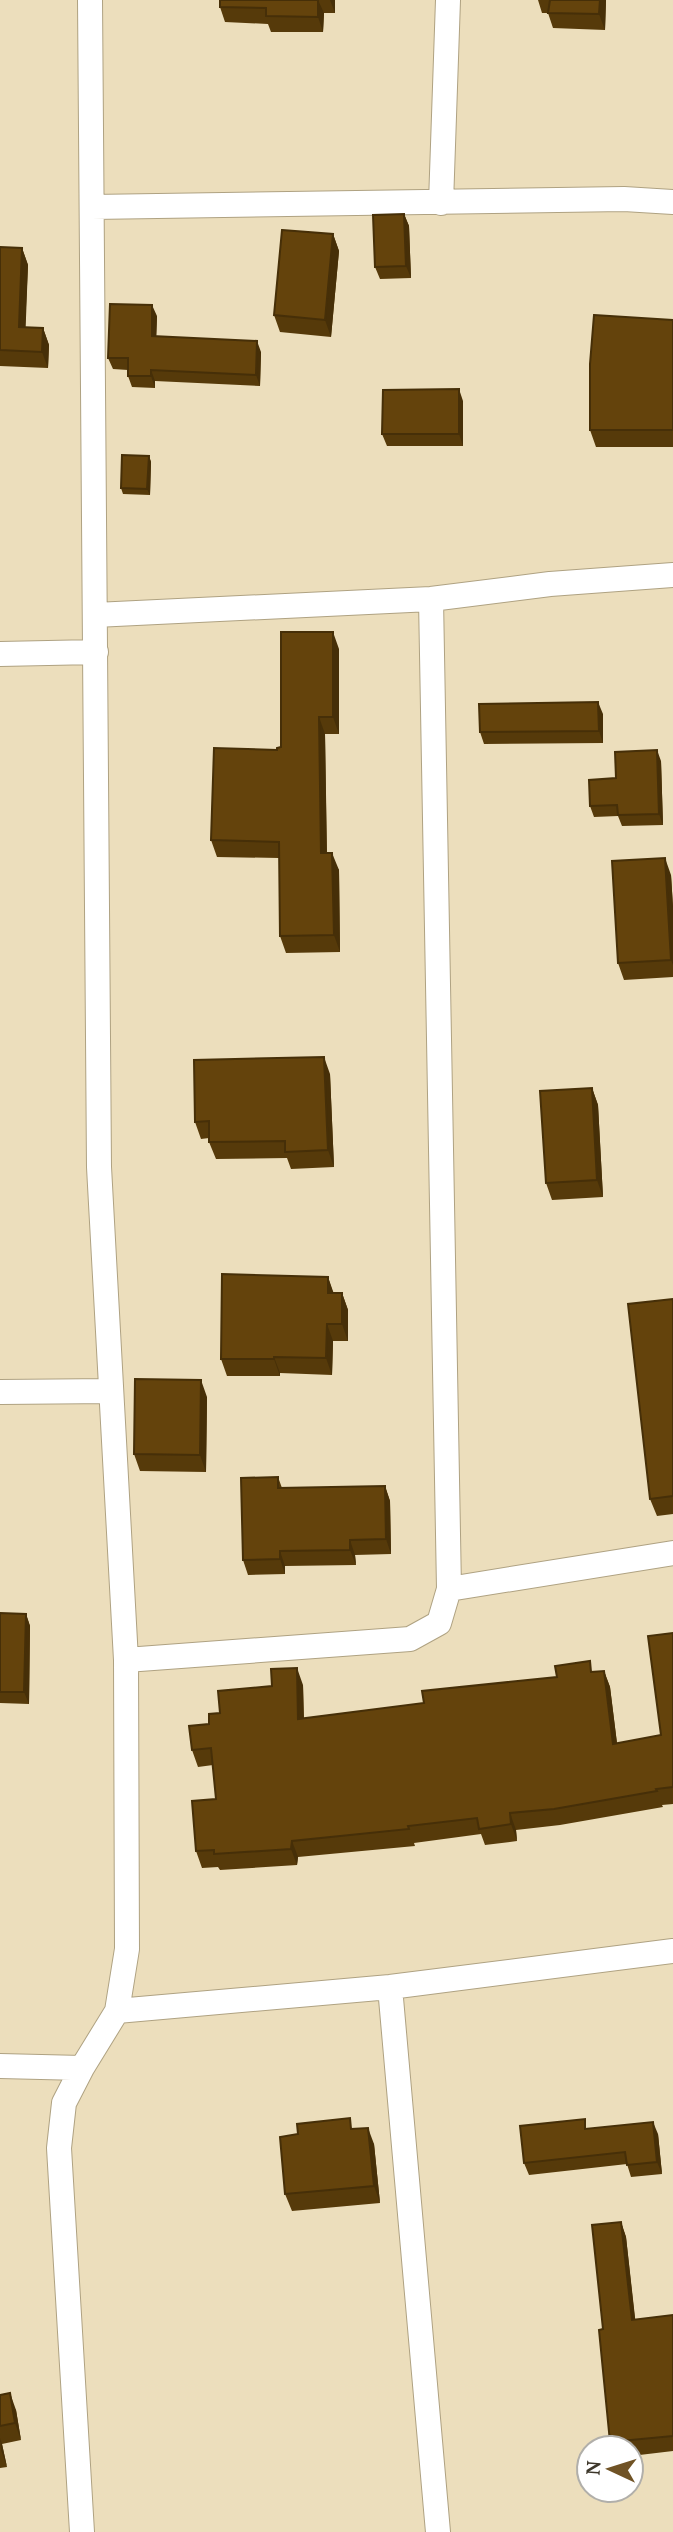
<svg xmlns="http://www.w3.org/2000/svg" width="673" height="2532" font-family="'PT Serif',serif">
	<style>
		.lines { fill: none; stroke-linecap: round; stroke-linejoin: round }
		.street-casing { stroke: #afa282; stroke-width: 26 }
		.street { stroke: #fff; stroke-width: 24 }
		.wall { fill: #563a0a }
		.shaded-wall { fill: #462f08 }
		.building { fill: #64430c; stroke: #462f08; stroke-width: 2 }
	</style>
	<rect width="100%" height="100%" fill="#ecdebc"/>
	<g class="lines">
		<g class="street-casing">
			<path id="street" d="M 441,203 L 448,0
				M 92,207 L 624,199 L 673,202
				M 95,615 L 431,599 L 550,584 L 673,575
				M 0,654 L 96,652
				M 0,1392 L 111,1391
				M 449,1589 L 673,1553
				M 126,1660 L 410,1639 L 439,1623 L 449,1589 L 431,599
				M 390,1987 L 438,2532
				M 117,2011 L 390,1987 L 673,1951
				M 0,2066 L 82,2068
				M 82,2532 L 59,2148 L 64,2103 L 82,2068 L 117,2011 L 127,1949 L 126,1660 L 99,1167 L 90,0"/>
		</g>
		<use href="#street" class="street"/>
	</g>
	<path class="wall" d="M 220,0 L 335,0 L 335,13 L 324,13 L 323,32 L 271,32 L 268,24 L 225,22 L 220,7 Z
		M 538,0 L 606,0 L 605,30 L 553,28 L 548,13 L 542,13 Z
		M 404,214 L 409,226 L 411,278 L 380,279 L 375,267 Z
		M 333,234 L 339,251 L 331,337 L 280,332 L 274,315 Z
		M 0,247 L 22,248 L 28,265 L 25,328 L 43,328 L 49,345 L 48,368 L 0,366 Z
		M 157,316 L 156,337 L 261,352 L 260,386 L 155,381 L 155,388 L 132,387 L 128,376 L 128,370 L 113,369 L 108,358 Z
		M 673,320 L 673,447 L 596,447 L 590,430 Z
		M 463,401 L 463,446 L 387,446 L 382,434 Z
		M 149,456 L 151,462 L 150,495 L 123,494 L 121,488 Z
		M 339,649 L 339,734 L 325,734 L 327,853 L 339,870 L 340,952 L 286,953 L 280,936 L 279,858 L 217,857 L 211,840 L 277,750 L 281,747 Z
		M 603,714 L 603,743 L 484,744 L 480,732 Z
		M 661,761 L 663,825 L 622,826 L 618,816 L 594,817 L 590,806 L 616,778 Z
		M 671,875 L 673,907 L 673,977 L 624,980 L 618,963 Z
		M 330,1074 L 334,1167 L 291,1169 L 287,1158 L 216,1159 L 209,1142 L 209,1138 L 201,1139 L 195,1122 Z
		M 592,1088 L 598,1105 L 603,1197 L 552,1200 L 546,1183 Z
		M 328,1277 L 333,1293 L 342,1293 L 348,1310 L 348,1341 L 333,1341 L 332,1375 L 280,1373 L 280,1376 L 227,1376 L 221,1359 Z
		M 673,1299 L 673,1514 L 657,1516 L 650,1499 Z
		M 207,1397 L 206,1472 L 140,1471 L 134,1454 Z
		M 278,1477 L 282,1488 L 385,1486 L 390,1501 L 391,1554 L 355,1555 L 356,1565 L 285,1566 L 285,1574 L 248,1575 L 243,1560 Z
		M 0,1613 L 26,1614 L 30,1626 L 29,1704 L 0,1703 Z
		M 673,1633 L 673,1804 L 662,1805 L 663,1807 L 560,1825 L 516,1830 L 517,1841 L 485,1845 L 481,1834 L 414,1843 L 415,1846 L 298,1857 L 297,1865 L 220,1870 L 218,1867 L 202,1868 L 196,1851 L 216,1799 L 213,1765 L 198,1767 L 192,1750 L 209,1724 L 220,1713 L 303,1685 L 304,1718 L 424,1703 L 557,1677 L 604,1671 L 610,1687 L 617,1743 L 661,1735 Z
		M 354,2129 L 374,2144 L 380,2203 L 292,2211 L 285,2194 Z
		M 588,2129 L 658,2134 L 662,2174 L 631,2177 L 627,2164 L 529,2175 L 524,2163 Z
		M 621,2222 L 626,2237 L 635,2320 L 673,2315 L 673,2451 L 631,2456 L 631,2448 L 612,2448 L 610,2442 Z
		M 0,2395 L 16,2410 L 21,2440 L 2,2444 L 7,2467 L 0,2468 Z"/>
	<path class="shaded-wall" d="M 318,0 L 324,13 L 323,32 L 318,17 Z
		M 330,0 L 335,0 L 335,13 Z
		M 600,0 L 606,0 L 605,30 L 599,14 Z
		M 404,214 L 409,226 L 411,278 L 406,266 Z
		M 333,234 L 339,251 L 331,337 L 325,320 Z
		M 22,248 L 28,265 L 25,344 L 19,327 Z
		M 152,305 L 157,316 L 156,348 L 152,336 Z
		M 43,328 L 49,345 L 48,368 L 42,352 Z
		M 257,341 L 261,352 L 260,386 L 256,375 Z
		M 151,370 L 155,381 L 155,388 L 151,376 Z
		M 459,389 L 463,401 L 463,446 L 459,434 Z
		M 149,456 L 151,462 L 150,495 L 147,489 Z
		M 333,632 L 339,649 L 339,734 L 333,717 Z
		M 598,702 L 603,714 L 603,743 L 599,731 Z
		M 319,717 L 325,734 L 327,870 L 321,853 Z
		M 657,750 L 661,761 L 663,825 L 659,814 Z
		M 332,853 L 339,870 L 340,952 L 334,935 Z
		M 665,858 L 671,875 L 673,907 L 673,965 L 671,960 Z
		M 324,1057 L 330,1074 L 334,1167 L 328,1150 Z
		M 592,1088 L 598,1105 L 603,1197 L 597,1180 Z
		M 328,1277 L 334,1294 L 328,1293 Z
		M 342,1293 L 348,1310 L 348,1341 L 342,1324 Z
		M 327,1324 L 333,1341 L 332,1375 L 326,1358 Z
		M 274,1357 L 280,1373 L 280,1376 L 274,1359 Z
		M 201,1380 L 207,1397 L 206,1472 L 200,1455 Z
		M 385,1486 L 390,1501 L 391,1554 L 386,1539 Z
		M 350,1540 L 355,1555 L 356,1565 L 350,1550 Z
		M 280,1551 L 285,1566 L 285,1574 L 280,1559 Z
		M 26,1614 L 30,1626 L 29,1704 L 24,1692 Z
		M 297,1668 L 303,1685 L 304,1735 L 298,1719 Z
		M 604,1671 L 610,1687 L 619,1760 L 613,1744 Z
		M 510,1813 L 516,1830 L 517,1841 L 511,1824 Z
		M 292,1841 L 298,1857 L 297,1865 L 291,1849 Z
		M 653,2122 L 658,2134 L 662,2174 L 657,2162 Z
		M 368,2128 L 374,2144 L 380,2203 L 374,2186 Z
		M 621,2222 L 626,2237 L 637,2335 L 632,2320 Z
		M 10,2393 L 16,2410 L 21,2440 L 15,2423 Z
		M 0,2438 L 2,2444 L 7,2467 L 1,2450 Z"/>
	<path class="building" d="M 220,0 L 318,0 L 318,17 L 266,16 L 266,8 L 220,7 Z
		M 550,0 L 600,0 L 599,14 L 548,13 Z
		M 404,214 L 406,266 L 375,267 L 373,215 Z
		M 282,230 L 333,234 L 325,320 L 274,315 Z
		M 0,247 L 22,248 L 19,327 L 43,328 L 42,352 L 0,350 Z
		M 110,304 L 152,305 L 152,336 L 257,341 L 256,375 L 151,370 L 151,376 L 128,376 L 128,358 L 108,358 Z
		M 594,315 L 673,320 L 673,430 L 590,430 L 590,364 Z
		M 459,389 L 459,434 L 382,434 L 383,390 Z
		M 122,455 L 149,456 L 147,489 L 121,488 Z
		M 281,632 L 333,632 L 333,717 L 319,717 L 321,853 L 332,853 L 334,935 L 280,936 L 279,842 L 211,840 L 214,748 L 277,750 L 277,748 L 281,747 Z
		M 598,702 L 599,731 L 480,732 L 479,704 Z
		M 657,750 L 659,814 L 618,815 L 617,805 L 590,806 L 589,780 L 616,778 L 615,752 Z
		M 665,858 L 671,960 L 618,963 L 612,861 Z
		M 324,1057 L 328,1150 L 285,1152 L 285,1141 L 209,1142 L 209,1121 L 195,1122 L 194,1060 Z
		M 592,1088 L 597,1180 L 546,1183 L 540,1091 Z
		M 222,1274 L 328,1277 L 328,1293 L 342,1293 L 342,1324 L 327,1324 L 326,1358 L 274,1357 L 274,1359 L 221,1359 Z
		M 673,1299 L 673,1496 L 650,1499 L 628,1304 Z
		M 135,1379 L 201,1380 L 200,1455 L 134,1454 Z
		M 278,1477 L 278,1488 L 385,1486 L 386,1539 L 350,1540 L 350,1550 L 280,1551 L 280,1559 L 243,1560 L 241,1478 Z
		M 0,1613 L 26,1614 L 24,1692 L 0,1692 Z
		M 673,1633 L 673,1787 L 656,1789 L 657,1791 L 554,1809 L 510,1813 L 511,1824 L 479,1829 L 477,1818 L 408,1826 L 409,1829 L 292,1841 L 291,1849 L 214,1854 L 214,1850 L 196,1851 L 192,1801 L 216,1799 L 211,1748 L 192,1750 L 189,1726 L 209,1724 L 209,1714 L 220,1713 L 218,1691 L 272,1686 L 271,1669 L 297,1668 L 298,1719 L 424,1703 L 422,1691 L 557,1677 L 555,1666 L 590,1661 L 591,1672 L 604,1671 L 613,1744 L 661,1735 L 648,1636 Z
		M 350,2118 L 351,2129 L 368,2128 L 374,2186 L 285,2194 L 280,2137 L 298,2134 L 297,2124 Z
		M 585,2119 L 585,2129 L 653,2122 L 657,2162 L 627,2165 L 625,2152 L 524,2163 L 520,2126 Z
		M 621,2222 L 632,2320 L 673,2315 L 673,2436 L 610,2442 L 599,2330 L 603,2329 L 592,2225 Z
		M 10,2393 L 15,2423 L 0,2426 L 0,2395 Z"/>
	<g transform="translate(610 2469) rotate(274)"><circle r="33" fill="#ffffff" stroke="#b1afaa" stroke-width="2"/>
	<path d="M0-5L12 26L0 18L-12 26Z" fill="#705326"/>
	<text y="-10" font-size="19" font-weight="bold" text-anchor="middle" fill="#3d372a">N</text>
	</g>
</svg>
